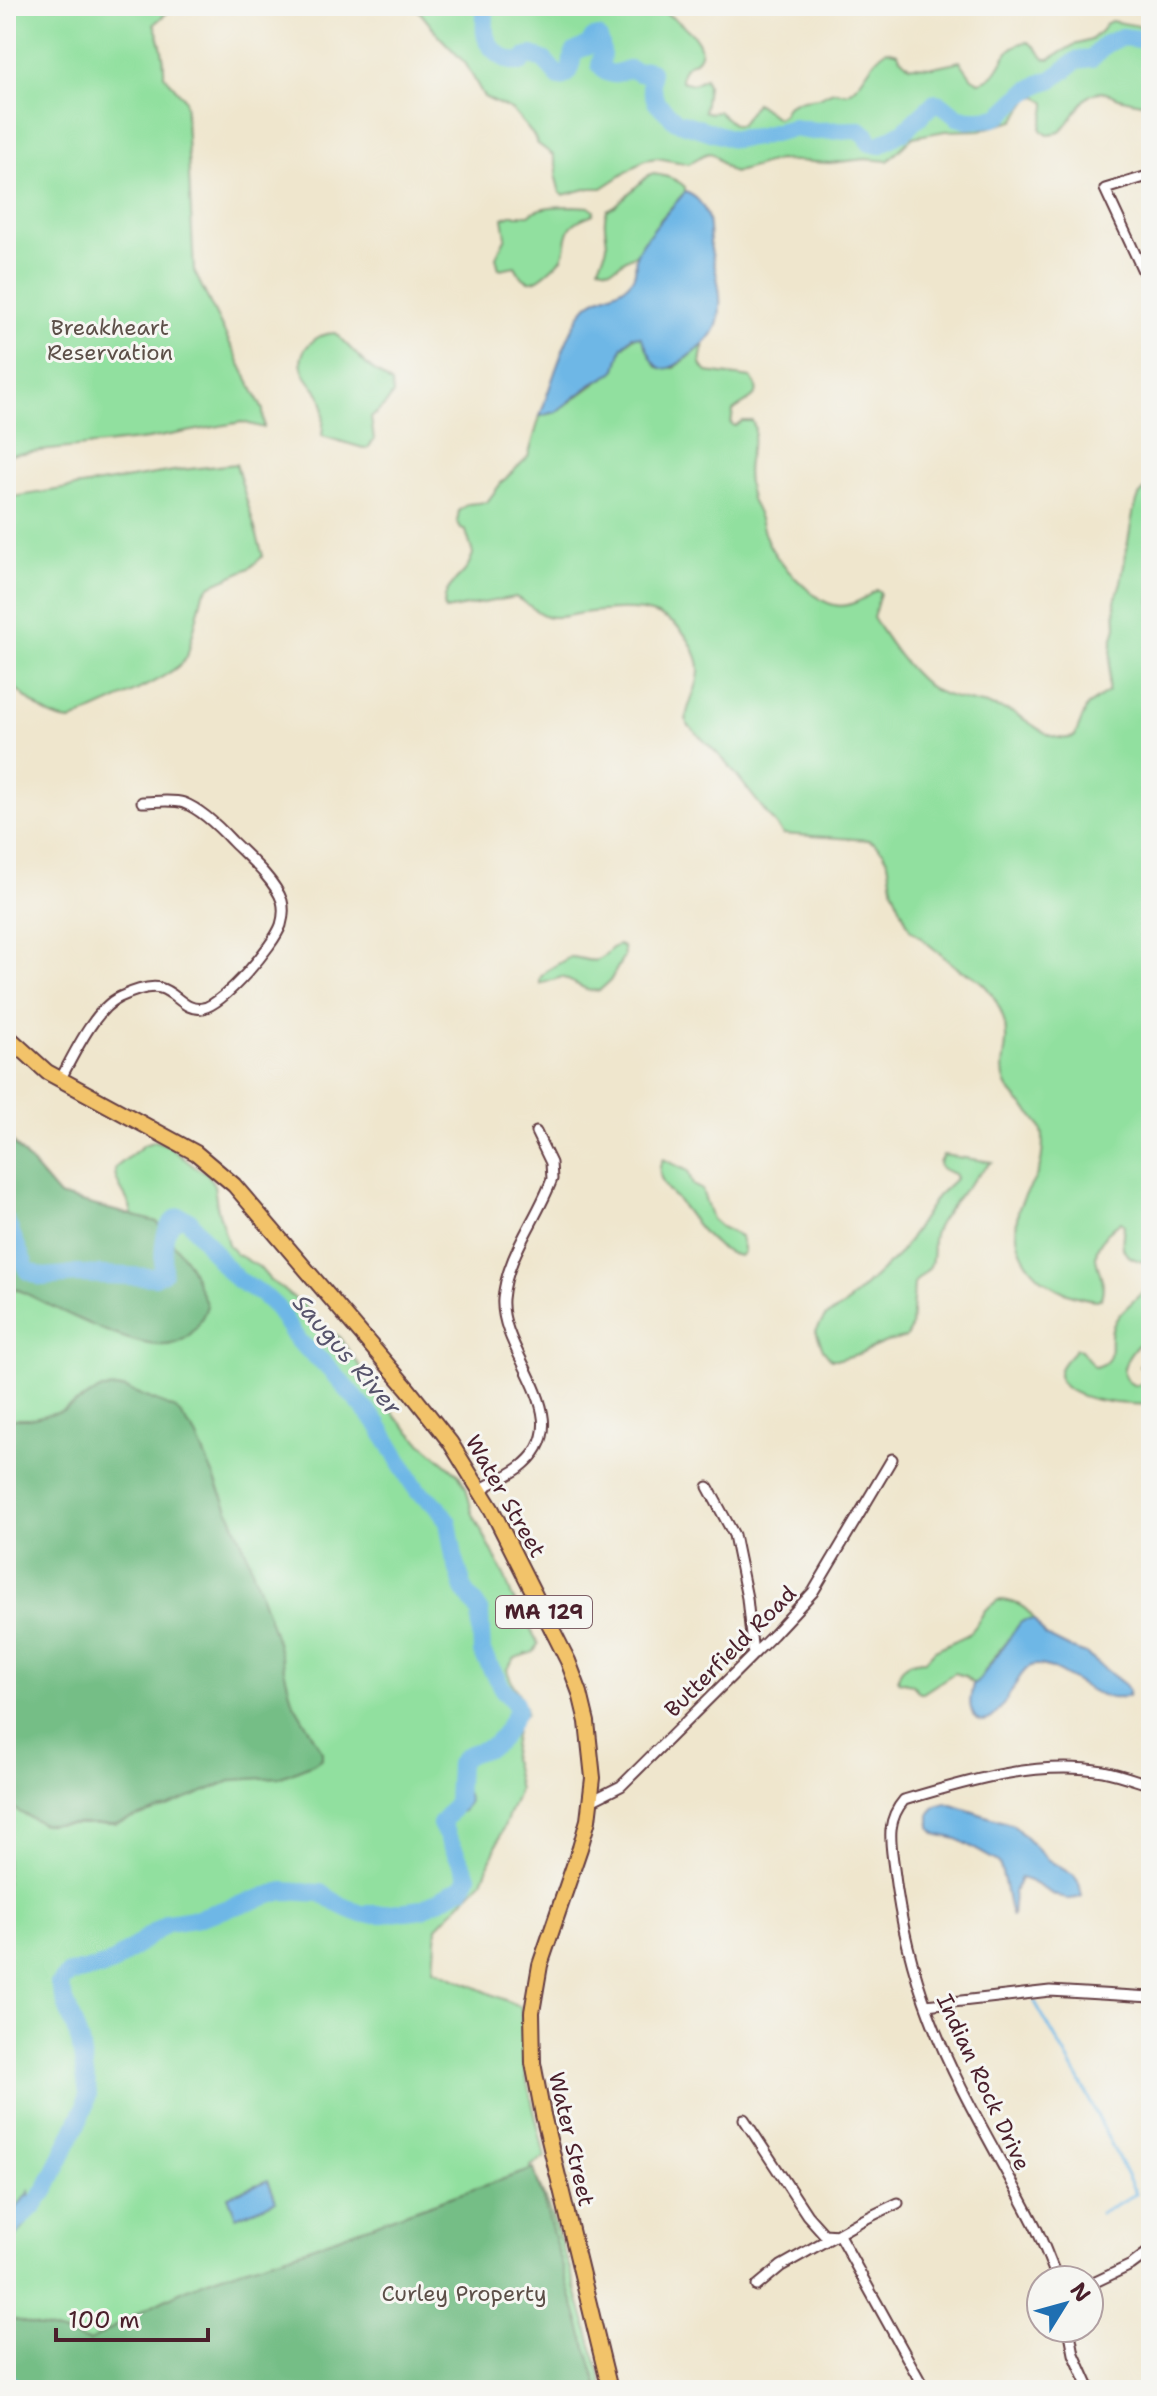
<svg xmlns="http://www.w3.org/2000/svg" width="1157" height="2396" font-family="'Shantell Sans',sans-serif">
	<style>
		.green { fill: #91e09f; stroke: #6e8065; stroke-width: 2 }
		.forest { fill: #74be86; stroke: #5f6e58; stroke-width: 2 }
		.water { fill: #6eb7e6; stroke: #5c6b88; stroke-width: 2 }
		.lines { fill: none; stroke-linecap: round; stroke-linejoin: round }
		.stream { stroke: #6eb7e6; stroke-width: 3 }
		.river { stroke: #6eb7e6; stroke-width: 18 }
		.street-casing { stroke: #633d43; stroke-width: 13 }
		.primary-casing { stroke: #633d43; stroke-width: 18 }
		.street { stroke: #fff; stroke-width: 9 }
		.primary { stroke: #f2c36a; stroke-width: 14 }
		.labels { text-anchor: middle; stroke-width: 6; stroke-linejoin: round; paint-order: stroke }
		.shield { fill: #f6f6f2; stroke: #7e6067; stroke-width: 2 }
		.shield-label { font-size: 20px; font-weight: bold; fill: #4a1f2b }
		.park-label { font-size: 22px; fill: #5c4f48; stroke: #f6f6f2 }
		.street-label { font-size: 22px; fill: #4a1f2b; stroke: #f6f6f2 }
		.water-label { font-size: 24px; font-style: italic; fill: #57546c; stroke: #f6f6f2 }
	</style>
	<rect width="100%" height="100%" fill="#f6f6f2"/>
	<filter id="ink" filterUnits="userSpaceOnUse"><feTurbulence type="fractalNoise" baseFrequency=".0125" numOctaves="2"/><feDisplacementMap in="SourceGraphic" scale="16" xChannelSelector="R" yChannelSelector="G"/><feConvolveMatrix kernelMatrix="1 2 1 2 8 2 1 2 1" color-interpolation-filters="sRGB"/></filter>
	<filter id="wash" filterUnits="userSpaceOnUse"><feTurbulence type="fractalNoise" baseFrequency=".006" numOctaves="4" result="noise"/><feDisplacementMap in="SourceGraphic" scale="32" xChannelSelector="R" yChannelSelector="G"/><feGaussianBlur stdDeviation="1.8" result="paint"/><feColorMatrix in="noise" values="0 0 0 0 0 0 0 0 0 0 0 0 0 0 0 0 0 1.4 0 .05"/><feComposite in="paint" operator="in"/></filter>
	<g filter="url(#wash)">
		<rect width="100%" height="100%" fill="#efe6cd"/>
		<path class="green" d="M 6,6 L 175,6 L 154,24 C 161,41 165,56 164,75 L 185,99 L 194,271 L 263,410 L 264,428 L 242,422 L 148,439 L 6,455 Z
			M 415,6 L 652,6 C 665,12 709,38 699,56 C 694,67 682,59 681,81 L 693,84 L 705,78 L 707,86 L 704,111 L 710,113 L 718,111 L 734,125 L 740,125 L 756,103 L 777,118 L 783,114 L 787,106 L 797,101 L 818,98 L 833,91 L 847,93 C 865,83 869,60 887,50 L 898,53 L 900,58 L 909,66 L 933,67 L 960,61 L 972,78 L 979,82 C 1007,76 997,45 1028,42 L 1035,47 L 1045,59 L 1049,59 L 1074,45 L 1091,40 L 1101,31 L 1106,24 L 1111,21 L 1151,28 L 1151,105 C 1140,103 1129,101 1119,98 C 1113,96 1107,92 1100,92 C 1078,92 1072,135 1048,135 L 1041,130 C 1041,120 1047,114 1046,103 L 1038,96 L 1030,98 L 1014,121 L 980,130 L 945,131 L 913,137 L 888,161 L 865,159 L 830,163 L 778,160 L 733,173 C 709,158 720,142 689,164 L 657,158 L 645,160 L 602,188 L 590,188 L 563,195 L 560,193 L 556,178 L 557,168 L 553,155 L 537,143 L 534,136 L 513,111 L 484,97 L 466,64 L 440,37 Z
			M 650,174 C 662,174 677,179 685,187 L 685,192 L 660,220 L 636,255 C 621,257 616,276 599,266 C 601,259 606,253 607,246 C 607,233 602,223 607,210 L 615,206 Z
			M 573,206 L 590,207 L 594,210 L 593,214 C 585,218 577,219 571,227 C 565,236 567,249 562,258 C 560,261 556,264 553,267 C 537,282 527,290 515,266 L 499,269 L 496,257 L 506,237 L 503,218 L 511,215 L 529,215 C 541,205 558,207 573,206 Z
			M 335,333 L 368,366 L 392,384 L 393,394 L 385,405 L 371,418 L 374,440 L 367,449 L 322,436 C 323,426 326,406 321,397 C 316,388 307,381 303,371 C 295,350 317,333 335,333 Z
			M 636,335 L 641,336 L 657,367 L 674,368 L 704,345 C 701,356 697,363 707,372 L 751,378 C 767,398 745,400 733,411 L 731,424 L 735,426 L 742,421 L 752,421 C 760,433 749,449 748,462 C 746,474 748,487 751,499 C 754,507 759,514 761,522 C 767,550 784,568 805,587 C 831,611 847,612 876,590 L 880,593 L 873,618 C 889,642 904,666 927,685 C 946,701 985,702 1009,711 C 1030,719 1052,747 1075,736 L 1087,706 L 1108,692 L 1112,642 L 1116,627 L 1115,601 L 1121,582 L 1133,513 L 1139,496 L 1151,483 L 1151,1333 C 1137,1343 1106,1377 1137,1386 L 1144,1381 L 1145,1372 L 1139,1366 L 1151,1352 L 1151,1404 C 1132,1406 1061,1402 1059,1375 C 1058,1366 1071,1355 1076,1349 L 1081,1350 L 1094,1367 C 1120,1363 1106,1342 1113,1326 C 1123,1300 1157,1296 1147,1263 C 1120,1256 1121,1251 1124,1225 L 1121,1222 C 1114,1225 1111,1229 1106,1235 C 1082,1262 1110,1271 1101,1298 L 1097,1300 C 1051,1296 1008,1263 1018,1212 C 1020,1199 1032,1187 1037,1174 C 1042,1164 1043,1150 1043,1138 C 1043,1117 1015,1104 1006,1084 C 1000,1070 1005,1057 1006,1042 C 1008,1013 989,979 960,970 L 910,929 L 893,891 L 888,862 L 883,851 L 874,843 L 868,840 L 783,834 L 727,763 L 687,724 C 682,708 706,682 697,658 C 679,604 631,607 583,613 C 573,614 562,618 552,617 C 540,617 527,602 515,597 L 445,610 C 441,591 453,584 464,572 C 468,567 471,559 473,554 L 466,531 L 461,529 L 457,522 L 459,510 L 468,504 L 487,502 L 502,482 L 528,457 L 540,416 L 556,412 L 616,369 L 622,348 Z
			M 236,464 L 263,556 L 250,568 L 211,585 L 203,593 L 187,657 C 176,677 95,709 70,721 C 44,719 26,696 6,680 L 6,498 L 180,470 Z
			M 619,945 L 623,947 L 624,956 L 610,981 L 599,991 L 588,990 L 562,977 L 540,984 L 540,978 L 546,971 L 570,957 C 579,956 587,963 597,960 C 607,957 608,947 619,945 Z
			M 155,1141 L 167,1145 L 196,1168 L 207,1173 L 214,1185 L 217,1206 L 228,1244 L 235,1253 L 259,1267 L 270,1280 L 304,1305 L 321,1326 L 339,1337 L 398,1419 L 418,1440 L 458,1474 L 466,1487 L 472,1512 L 504,1575 L 512,1597 L 536,1639 L 538,1644 L 534,1652 L 515,1658 L 507,1669 C 510,1686 525,1697 526,1714 L 517,1724 L 511,1760 L 513,1762 L 519,1790 L 482,1881 L 437,1927 L 434,1969 L 521,2007 L 523,2064 L 545,2157 L 531,2166 C 563,2238 584,2314 604,2390 L 6,2390 L 6,1284 L 28,1294 L 6,1167 L 32,1193 L 132,1219 C 133,1199 114,1188 115,1168 L 144,1145 Z
			M 943,1155 L 992,1162 C 977,1174 939,1216 934,1235 C 931,1245 935,1256 930,1266 C 926,1273 918,1276 914,1284 L 911,1328 L 905,1338 L 886,1342 L 858,1354 L 840,1359 L 831,1359 L 823,1349 L 816,1331 L 825,1317 L 844,1306 L 901,1252 L 937,1196 L 956,1178 L 954,1174 L 940,1168 L 939,1163 Z
			M 663,1159 L 688,1171 L 693,1185 L 702,1190 L 712,1219 L 721,1227 L 740,1236 L 744,1252 L 740,1256 C 714,1253 692,1219 677,1199 C 665,1190 654,1173 663,1159 Z
			M 998,1600 C 1013,1600 1027,1606 1034,1620 C 1014,1625 990,1663 979,1680 L 973,1684 L 965,1676 L 954,1673 L 923,1693 L 920,1693 L 912,1684 L 898,1681 C 898,1665 912,1660 926,1660 L 935,1650 L 967,1635 L 975,1627 L 985,1610 Z"/>
		<path class="forest" d="M 6,1134 L 59,1196 L 157,1222 L 189,1264 L 207,1306 C 201,1322 194,1336 176,1343 C 139,1357 43,1300 6,1284 Z
			M 124,1388 L 176,1409 L 196,1435 L 246,1551 L 277,1642 L 292,1700 L 322,1751 L 322,1758 L 313,1764 L 281,1777 L 233,1780 L 167,1807 L 115,1824 L 43,1824 L 21,1813 L 6,1802 L 6,1419 L 30,1419 L 61,1411 L 102,1389 Z
			M 534,2169 L 599,2390 L 6,2390 L 6,2317 L 90,2341 C 125,2321 160,2299 198,2284 C 236,2268 276,2260 314,2246 C 387,2219 460,2193 534,2169 Z"/>
		<path class="water" d="M 685,192 C 696,196 701,202 706,213 C 710,222 709,233 710,243 C 714,270 725,294 718,322 C 713,340 699,348 686,358 C 655,383 654,360 641,337 L 632,336 L 622,348 L 616,369 L 611,374 L 592,384 L 556,412 L 540,416 C 549,391 570,318 590,303 C 602,294 623,293 632,279 C 638,271 634,265 636,256 C 640,241 674,205 685,192 Z
			M 1025,1620 L 1034,1620 L 1046,1636 L 1072,1649 L 1086,1654 L 1125,1685 L 1129,1691 L 1128,1696 C 1096,1710 1058,1657 1031,1666 C 1015,1672 999,1732 978,1719 C 966,1711 971,1695 973,1684 L 979,1680 L 1020,1623 Z
			M 461,1758 L 462,1780 L 469,1802 L 463,1811 L 445,1817 C 454,1799 448,1772 461,1758 Z
			M 946,1803 L 1013,1825 L 1047,1859 L 1074,1876 L 1079,1883 L 1082,1896 C 1060,1908 1041,1882 1020,1878 L 1014,1892 L 1012,1917 C 1005,1899 1006,1876 998,1862 L 957,1839 L 936,1834 L 930,1828 L 930,1813 L 936,1806 Z
			M 268,2180 L 276,2201 L 236,2217 L 228,2196 Z
			M 29,2191 C 33,2219 29,2227 6,2243 L 6,2223 Z"/>
		<g class="lines">
			<path class="stream" d="M 1035,2002 L 1081,2083 L 1136,2194 L 1100,2213
				M 6,2369 L 25,2390"/>
			<path class="river" d="M 484,6 C 486,16 484,23 485,32 C 486,48 506,63 521,62 L 526,57 L 532,55 L 545,61 L 559,77 C 575,75 569,63 574,52 L 589,45 L 593,38 L 598,37 C 603,46 603,55 600,65 L 606,72 L 613,74 L 630,69 L 639,73 L 647,70 L 651,71 L 651,86 L 656,102 L 676,121 L 733,139 L 757,137 L 793,128 L 813,131 L 860,130 L 867,136 L 870,143 L 879,145 L 904,131 L 934,103 L 941,104 L 957,117 L 968,120 L 994,118 L 1001,115 L 1023,94 L 1041,83 L 1053,79 L 1077,60 L 1092,58 L 1106,44 L 1122,37 L 1139,39 L 1151,37
				M 6,1221 L 27,1270 L 42,1277 L 78,1274 L 155,1277 L 163,1272 C 164,1253 160,1226 180,1217 L 189,1220 L 225,1267 L 238,1280 L 262,1294 L 277,1308 L 298,1341 L 327,1366 L 378,1424 L 411,1481 L 418,1491 L 437,1506 L 448,1522 L 454,1557 L 464,1589 L 480,1612 L 482,1652 L 502,1688 L 515,1703 L 517,1711 C 510,1722 505,1738 494,1745 C 482,1753 466,1750 459,1764 L 457,1802 L 441,1824 L 468,1876 L 463,1887 L 422,1909 L 383,1914 L 361,1914 L 340,1905 L 321,1893 L 283,1891 L 194,1919 L 167,1923 L 114,1962 L 103,1967 L 69,1974 L 59,1984 L 80,2042 L 88,2094 L 85,2107 L 46,2190 L 34,2205 L 6,2232"/>
		</g>
	</g>
	<g filter="url(#ink)">
		<g class="lines">
			<g class="street-casing">
				<path id="street" d="M 1151,175 L 1105,189 L 1151,288
					M 60,1080 C 73,1056 95,1008 120,997 C 131,992 148,985 160,988 C 176,992 185,1012 203,1008 C 224,1004 274,945 281,925 C 283,918 284,908 282,901 C 275,880 247,856 232,841 C 219,827 202,810 184,803 C 172,799 154,802 142,802
					M 708,1487 L 734,1535 L 747,1598 L 753,1655
					M 481,1489 C 493,1482 508,1476 519,1468 C 584,1420 499,1355 503,1299 C 507,1254 537,1220 552,1179 L 551,1163 L 536,1132
					M 591,1801 L 621,1786 L 773,1635 L 813,1592 L 892,1459
					M 926,2005 L 1050,1991 L 1151,1997
					M 744,2119 L 807,2215 L 824,2234 L 839,2235 L 925,2390
					M 1058,2280 C 1049,2260 1042,2238 1031,2218 C 997,2152 956,2087 930,2017 C 912,1970 900,1919 894,1869 C 891,1843 885,1822 904,1800 C 967,1781 1036,1760 1103,1771 C 1119,1774 1135,1780 1151,1785
					M 1089,2285 L 1131,2265 L 1151,2250
					M 757,2286 L 781,2266 L 859,2222 L 898,2203
					M 1069,2328 L 1074,2354 L 1090,2390"/>
			</g>
			<g class="primary-casing">
				<path id="primary" d="M 6,1035 L 47,1072 L 196,1153 L 234,1185 L 408,1389 L 450,1442 L 492,1510 L 568,1661 L 580,1693 L 587,1722 L 593,1778 L 588,1820 L 580,1848 L 540,1965 L 532,2012 L 533,2063 L 543,2115 L 610,2390"/>
			</g>
			<use href="#street" class="street"/>
			<use href="#primary" class="primary"/>
		</g>
	</g>
	<g class="labels">
		<rect class="shield" x="496" y="1596" width="96" height="32" rx="6"/>
		<g class="shield-label">
			<text x="544" y="1619">MA 129</text>
		</g>
		<g class="park-label">
			<text x="110" y="335">Breakheart<tspan x="110" dy="25">Reservation</tspan></text>
			<text x="464" y="2301">Curley Property</text>
		</g>
		<g class="street-label">
			<text transform="translate(506 1496) rotate(60)" y="8">Water Street</text>
			<text transform="translate(730 1651) rotate(-45)" y="8">Butterfield Road</text>
			<text transform="translate(984 2082) rotate(65)" y="8">Indian Rock Drive</text>
			<text transform="translate(572 2139) rotate(77)" y="8">Water Street</text>
		</g>
		<g class="water-label">
			<text transform="translate(347 1355) rotate(49)" y="8">Saugus River</text>
		</g>
	</g>
	<rect width="1157" height="2396" fill="none" stroke="#f6f6f2" stroke-width="32"/>
	<g transform="translate(1065 2304) rotate(53)"><circle r="38" fill="#f6f6f2" stroke="#b1a0a2" stroke-width="2"/>
	<path d="M0-6L14 30L0 20L-14 30Z" fill="#1f6fb2"/>
	<text y="-12" font-size="22" font-weight="bold" text-anchor="middle" fill="#4a1f2b">N</text>
	</g>
	<path d="M56 2328v12h152v-12" fill="none" stroke="#4a1f2b" stroke-width="4"/>
	<text x="68" y="2328" font-size="24" fill="#4a1f2b" stroke="#f6f6f2" stroke-width="6" paint-order="stroke">100 m</text>
</svg>
